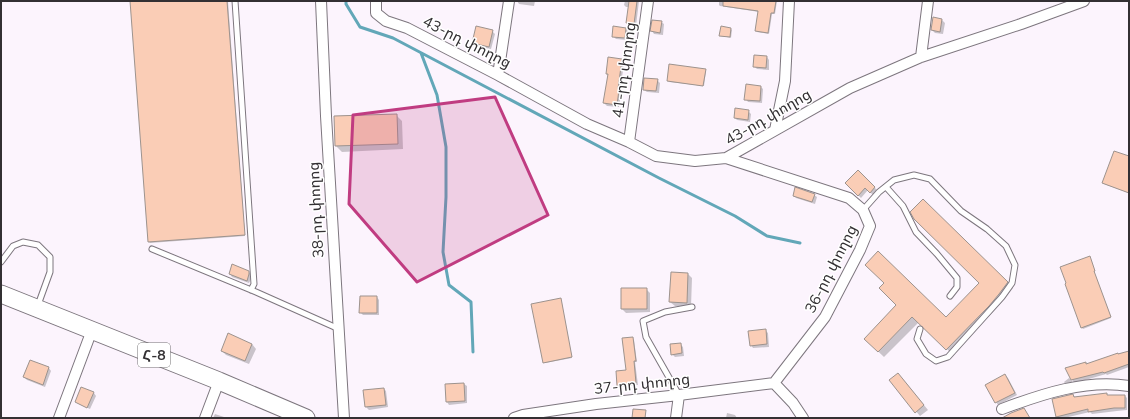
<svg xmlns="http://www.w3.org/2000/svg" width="1130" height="419" font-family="Mulish,'Noto Sans Armenian',sans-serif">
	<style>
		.shadow { fill: #0003 }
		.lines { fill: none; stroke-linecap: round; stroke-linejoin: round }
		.stream { stroke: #62a7b8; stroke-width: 3 }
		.building { fill: #facdb6; stroke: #9d938e }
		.lane-casing { stroke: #7d767e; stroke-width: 7 }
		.street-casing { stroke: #7d767e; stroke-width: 12 }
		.primary-casing { stroke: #7d767e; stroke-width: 19 }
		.lane { stroke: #fff; stroke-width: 5 }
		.street { stroke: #fff; stroke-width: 10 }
		.primary { stroke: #fff; stroke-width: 17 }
		.marked { fill: #c03c81; fill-opacity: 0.2; stroke: #c03c81; stroke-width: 3; stroke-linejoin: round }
		.labels { text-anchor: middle; stroke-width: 3; stroke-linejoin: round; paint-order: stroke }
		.shield { fill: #fff; stroke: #706e70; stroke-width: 1 }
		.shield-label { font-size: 14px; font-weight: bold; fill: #333033 }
		.street-label { font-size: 15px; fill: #333033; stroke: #fff }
	</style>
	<rect width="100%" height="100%" fill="#fcf4fd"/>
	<path class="shadow" d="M 131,1 L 228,1 L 245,236 L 150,243 L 149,242 Z
		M 517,1 L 535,1 L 534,6 L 519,4 Z
		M 625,1 L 639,1 L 636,26 L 629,25 L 627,23 L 629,7 L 626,7 L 624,5 Z
		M 719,1 L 777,1 L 775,14 L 772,14 L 769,34 L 757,32 L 756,31 L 759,12 L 720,6 L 719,5 Z
		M 933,18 L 942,20 L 945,23 L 943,34 L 935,33 L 932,30 Z
		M 661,22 L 664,24 L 663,35 L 654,34 L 652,31 Z
		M 626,29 L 628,31 L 627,40 L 616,39 L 613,36 Z
		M 731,29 L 732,30 L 731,38 L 722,36 L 721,35 Z
		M 492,31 L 495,34 L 491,49 L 476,46 L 474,43 Z
		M 767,57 L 769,60 L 769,70 L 757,69 L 754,66 Z
		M 622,60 L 624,63 L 620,92 L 621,93 L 619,107 L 607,106 L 604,103 L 608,76 L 607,74 Z
		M 705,70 L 706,71 L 704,86 L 669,82 L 668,81 Z
		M 657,80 L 660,83 L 659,93 L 647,92 L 644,90 Z
		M 761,87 L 763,89 L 762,103 L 748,102 L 746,99 Z
		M 748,111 L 751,114 L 750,122 L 737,120 L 735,118 Z
		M 396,115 L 402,121 L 403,149 L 342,152 L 336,146 Z
		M 1129,157 L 1129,193 L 1104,184 L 1103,183 Z
		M 858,171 L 877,190 L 873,195 L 868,190 L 861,198 L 846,183 Z
		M 794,195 L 814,195 L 817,197 L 815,204 L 796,198 Z
		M 923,200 L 1013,288 L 1004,300 L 994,311 L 952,354 L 919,322 L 884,357 L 865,339 L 898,305 L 946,319 L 981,283 Z
		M 1091,259 L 1095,272 L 1094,272 L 1111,318 L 1083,329 L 1082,328 Z
		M 249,272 L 251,275 L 252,277 L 249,283 L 232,277 L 230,274 Z
		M 672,273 L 688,274 L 692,278 L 691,307 L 675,306 L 670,302 Z
		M 646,289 L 650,293 L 650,312 L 626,313 L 622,309 Z
		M 377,297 L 379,300 L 379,315 L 363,315 L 360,312 Z
		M 561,300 L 572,358 L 545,363 L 544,362 Z
		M 765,330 L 768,333 L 769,347 L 753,348 L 751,345 Z
		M 632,338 L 634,340 L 637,362 L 635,362 L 638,385 L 620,387 L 618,385 L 627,371 Z
		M 252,344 L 256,349 L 249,364 L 226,355 L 222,351 Z
		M 680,344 L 683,347 L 684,356 L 675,357 L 672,354 Z
		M 1129,352 L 1129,367 L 1107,375 L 1106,374 L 1075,383 L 1072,380 L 1066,369 L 1086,363 L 1087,365 L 1118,355 Z
		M 30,361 L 49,368 L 51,371 L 45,387 L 27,380 L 24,377 Z
		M 1005,375 L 1008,378 L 1017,395 L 998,405 L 996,402 Z
		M 902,378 L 928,410 L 920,416 L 890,380 Z
		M 1069,378 L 1072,381 L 1073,384 L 1066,385 L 1064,382 Z
		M 464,384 L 467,386 L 467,403 L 449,405 L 447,402 Z
		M 384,389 L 386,391 L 388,407 L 369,410 L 366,407 L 365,391 Z
		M 94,393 L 96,396 L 90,409 L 79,404 L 76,402 Z
		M 1107,394 L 1108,396 L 1125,396 L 1127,398 L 1127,410 L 1117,411 L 1092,414 L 1090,412 L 1064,418 L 1059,418 L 1057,416 L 1073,395 L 1076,398 Z
		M 727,413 L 735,415 L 737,418 L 726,418 Z
		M 215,414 L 227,418 L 213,418 Z"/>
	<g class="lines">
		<path class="stream" d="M 346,1 L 346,4 L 360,27 L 393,38 L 659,178 L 735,216 L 767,236 L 800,243
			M 421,53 L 437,95 L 446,147 L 446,197 L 443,252 L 449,285 L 471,302 L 473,352"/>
	</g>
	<path class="building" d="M 130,1 L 227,1 L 245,235 L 148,242 Z
		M 629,1 L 637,1 L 634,24 L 626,23 Z
		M 723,1 L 776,1 L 774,13 L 771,13 L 768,33 L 755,31 L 758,11 L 723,6 Z
		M 933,17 L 942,19 L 940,32 L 931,30 Z
		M 652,20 L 662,21 L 660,33 L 650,31 Z
		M 476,26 L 493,30 L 489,47 L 472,43 Z
		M 613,26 L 626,28 L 625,38 L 612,37 Z
		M 721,26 L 731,28 L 730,37 L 719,36 Z
		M 754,55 L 767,56 L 766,68 L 753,67 Z
		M 608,57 L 622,59 L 618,89 L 619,90 L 617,105 L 603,103 L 608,74 L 606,74 Z
		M 669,64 L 706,69 L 703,86 L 667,81 Z
		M 644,78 L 658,79 L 656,91 L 643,90 Z
		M 746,84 L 761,86 L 760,101 L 744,100 Z
		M 735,108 L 749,110 L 748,120 L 734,118 Z
		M 397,114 L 398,144 L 335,146 L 334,116 Z
		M 1114,151 L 1129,156 L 1129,193 L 1102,183 Z
		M 858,170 L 875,187 L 870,193 L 865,188 L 858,196 L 845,183 Z
		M 795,187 L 815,194 L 812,202 L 793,196 Z
		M 923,199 L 1008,282 L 999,294 L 989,306 L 946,350 L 912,317 L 878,352 L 864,339 L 896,305 L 879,288 L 884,283 L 865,265 L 878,251 L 946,317 L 979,283 L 914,219 L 910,212 Z
		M 1090,256 L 1095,271 L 1094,271 L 1111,317 L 1081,328 L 1065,284 L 1066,283 L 1060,267 Z
		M 232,264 L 249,271 L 249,274 L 247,281 L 229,274 Z
		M 671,272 L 688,273 L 687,303 L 669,302 Z
		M 621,288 L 647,288 L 647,309 L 621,309 Z
		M 360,296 L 377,296 L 377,313 L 359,313 Z
		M 561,298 L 572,357 L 543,363 L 531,304 Z
		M 766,329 L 767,344 L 750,346 L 748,331 Z
		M 228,333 L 252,344 L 245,361 L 221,351 Z
		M 633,337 L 636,361 L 634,361 L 636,383 L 617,386 L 616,371 L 626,370 L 622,338 Z
		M 681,343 L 682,353 L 671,355 L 670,344 Z
		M 1129,351 L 1129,364 L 1104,373 L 1103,372 L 1071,380 L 1065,368 L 1086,362 L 1086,364 L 1118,353 L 1118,354 Z
		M 30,360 L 49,367 L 43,385 L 23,377 Z
		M 898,373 L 924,405 L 915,413 L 889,380 Z
		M 1005,374 L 1015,393 L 995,403 L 985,385 Z
		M 464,383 L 465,401 L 446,402 L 445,384 Z
		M 81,387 L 94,392 L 87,408 L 75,402 Z
		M 384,388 L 386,405 L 365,407 L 363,390 Z
		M 1107,393 L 1107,395 L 1125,395 L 1125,408 L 1114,408 L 1088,412 L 1088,409 L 1056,417 L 1052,399 L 1073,394 L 1074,397 Z
		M 1024,408 L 1030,418 L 1002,418 L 1011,413 Z
		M 633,409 L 646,410 L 645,418 L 632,418 Z"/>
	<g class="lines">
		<g class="lane-casing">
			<path id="lane" d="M 235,1 L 254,284 L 251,290
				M 886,187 L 903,206 L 916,232 L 937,254 L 957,278 L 957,287 L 950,296
				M 863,210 L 879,192 L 894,180 L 914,175 L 930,179 L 961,211 L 987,229 L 1006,246 L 1015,265 L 1012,283 L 1002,297 L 948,357 L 936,361 L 926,354 L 917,339 L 920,329
				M 152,249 L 256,292 L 339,329
				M 1,262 L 13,246 L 23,242 L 38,245 L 50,257 L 50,272 L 38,305
				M 679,395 L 646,337 L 643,321 L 665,312 L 692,307"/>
		</g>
		<g class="street-casing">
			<path id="street" d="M 321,1 L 326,116 L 344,418
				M 376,1 L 376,13 L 386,21 L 407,28 L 498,75 L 587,124 L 629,142 L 656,156 L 695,161 L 726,158 L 850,88 L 921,57 L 1021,24 L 1084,1
				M 921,57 L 928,1
				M 498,75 L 509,1
				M 775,130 L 785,81 L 789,1
				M 629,142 L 648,1
				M 726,158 L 849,198 L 863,210 L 870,226 L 860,250 L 825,317 L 774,383
				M 774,383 L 793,403 L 803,418
				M 1002,409 C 1042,394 1086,379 1129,386
				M 59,418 L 92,330
				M 205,418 L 219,381
				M 514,418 L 523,415 L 596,404 L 679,395 L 774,383
				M 676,418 L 679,395"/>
		</g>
		<g class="primary-casing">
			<path id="primary" d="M 1,294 L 219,381 L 306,418"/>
		</g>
		<use href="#lane" class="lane"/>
		<use href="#street" class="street"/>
		<use href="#primary" class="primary"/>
	</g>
	<path class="marked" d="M 495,97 L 548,215 L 417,282 L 349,204 L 353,115 Z"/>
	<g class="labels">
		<rect class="shield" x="138" y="343" width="32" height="24" rx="3"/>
		<g class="shield-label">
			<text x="154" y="360">Հ-8</text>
		</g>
		<g class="street-label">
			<text transform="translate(467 42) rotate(27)" y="5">43-րդ փողոց</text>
			<text transform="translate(624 70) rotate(-82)" y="5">41-րդ փողոց</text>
			<text transform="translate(768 117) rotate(-30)" y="5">43-րդ փողոց</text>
			<text transform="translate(316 210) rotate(-93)" y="5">38-րդ փողոց</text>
			<text transform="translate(831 269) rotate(-63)" y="5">36-րդ փողոց</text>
			<text transform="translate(642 384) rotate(-6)" y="5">37-րդ փողոց</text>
		</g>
	</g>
	<rect width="1130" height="419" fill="none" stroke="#333033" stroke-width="4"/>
</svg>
